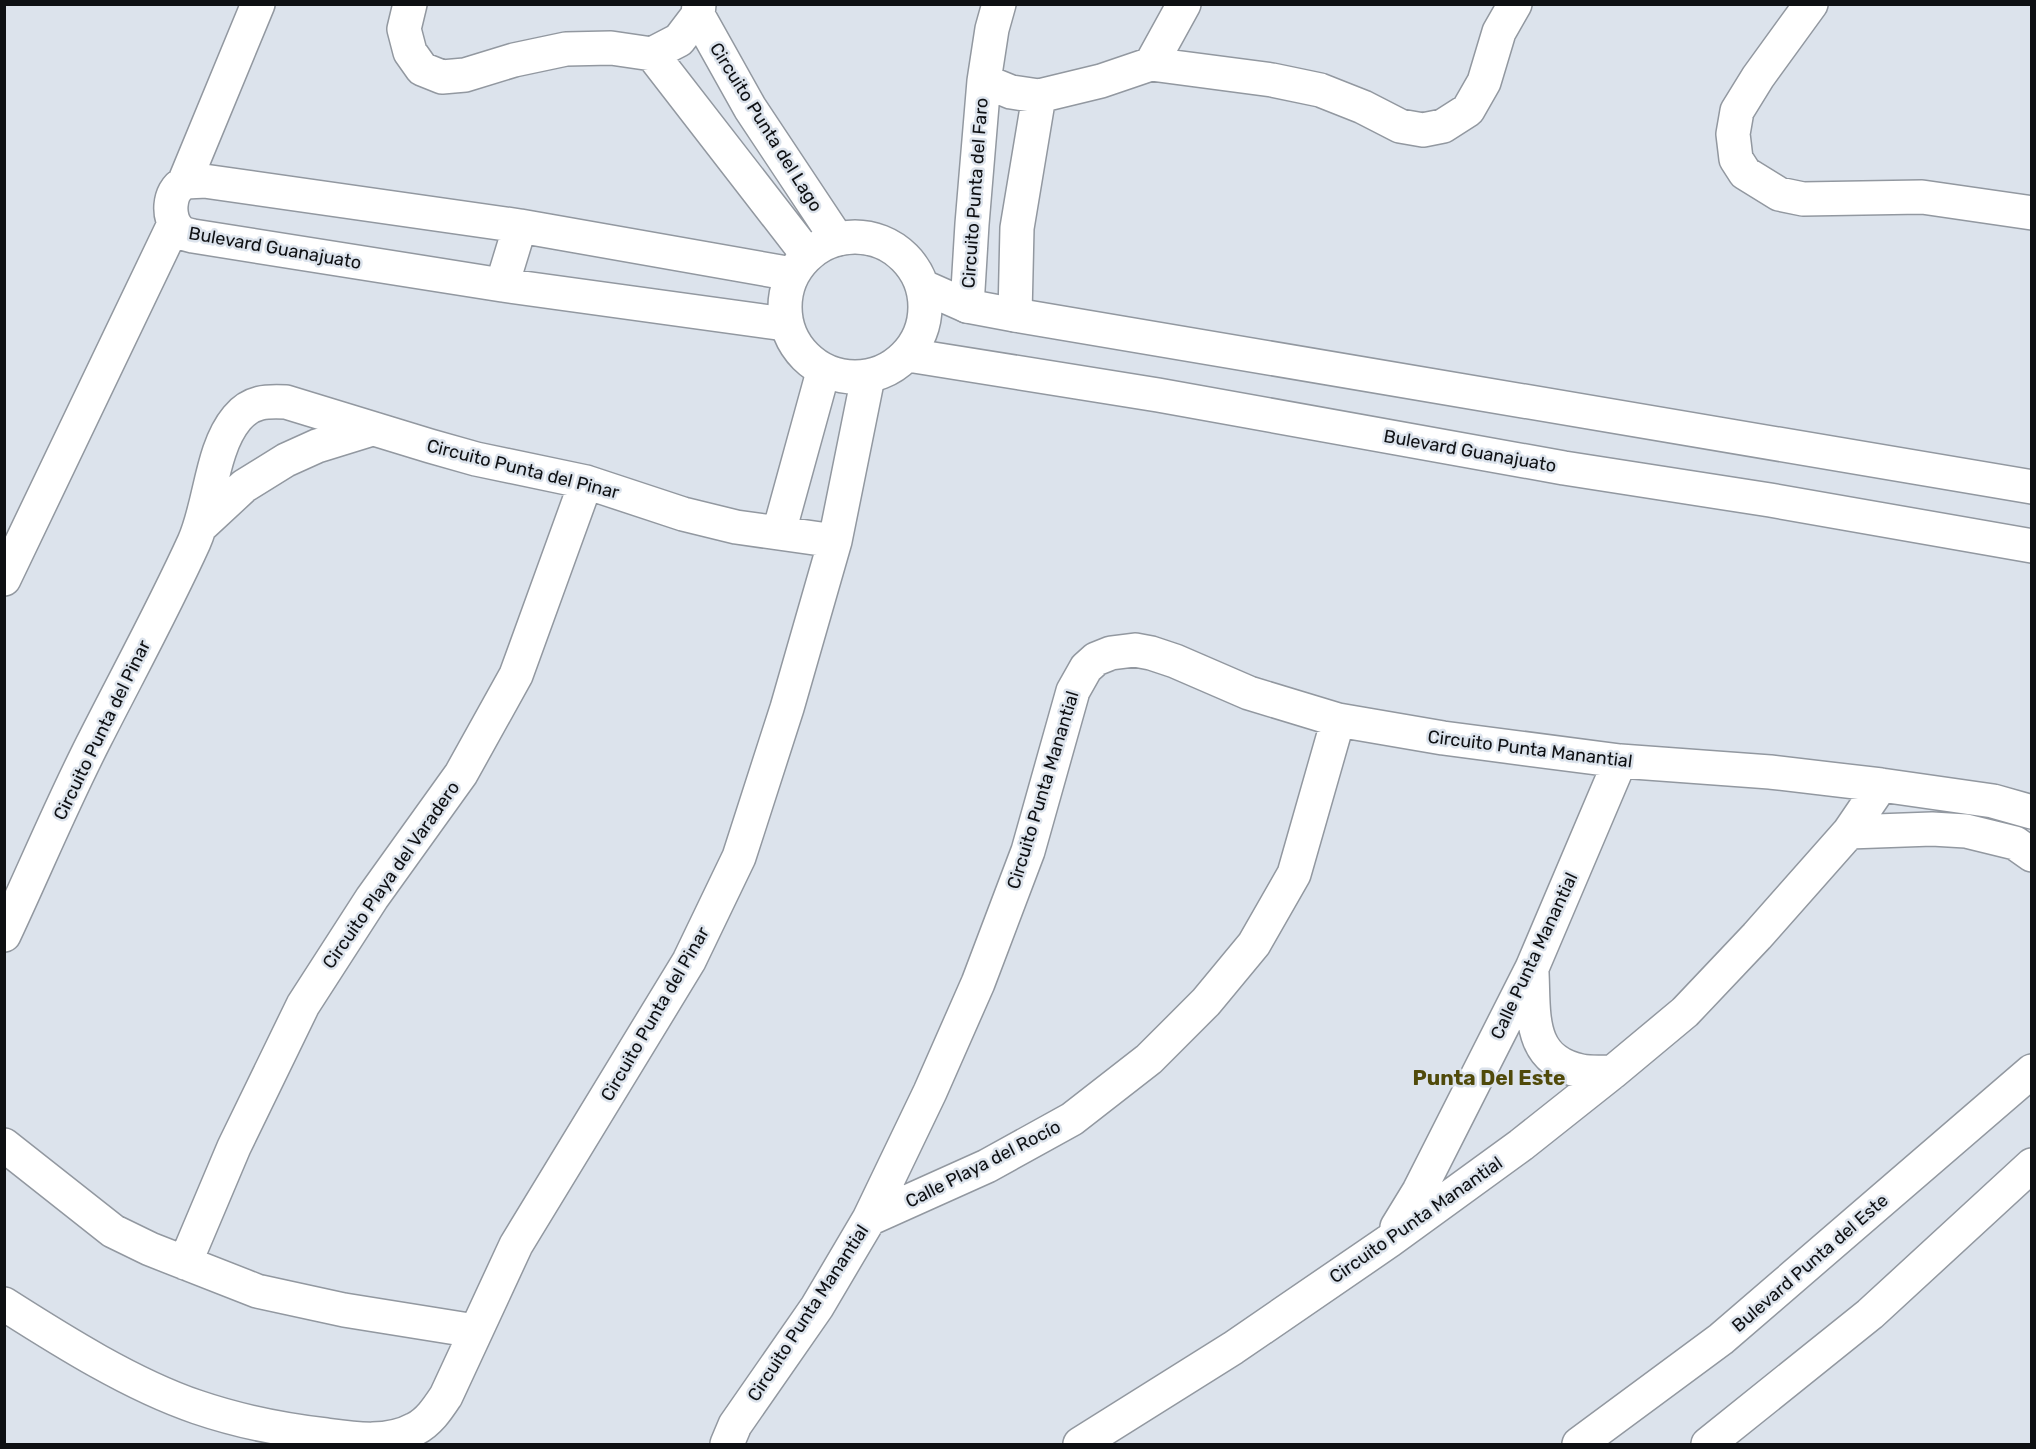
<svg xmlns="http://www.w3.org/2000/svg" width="2036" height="1449" font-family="Rubik,sans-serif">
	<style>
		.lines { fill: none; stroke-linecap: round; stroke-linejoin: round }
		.street-casing { stroke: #9298a0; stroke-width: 36 }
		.secondary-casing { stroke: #9298a0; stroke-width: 36 }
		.street { stroke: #fff; stroke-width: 33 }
		.secondary { stroke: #fff; stroke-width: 33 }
		.labels { text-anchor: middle; stroke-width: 5; stroke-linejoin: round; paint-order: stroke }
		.street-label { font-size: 18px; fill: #0e1013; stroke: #dce3ec }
		.quarter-label { font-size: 21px; font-weight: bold; fill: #504a0a; stroke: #dce3ec }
	</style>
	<rect width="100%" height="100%" fill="#dce3ec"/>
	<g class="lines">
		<g class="street-casing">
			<path id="street" d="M 410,4 L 404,29 L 410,52 L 422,69 L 442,77 L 465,75 L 514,60 L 566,49 L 611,48 L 652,54 L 679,40 L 698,15 L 699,4
				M 999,4 L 992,29 L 984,81 L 1011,92 L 1039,96 L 1101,81 L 1151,64 L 1272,80 L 1320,90 L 1363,107 L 1400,126 L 1423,130 L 1443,126 L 1468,110 L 1484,82 L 1499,32 L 1515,4
				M 1811,4 L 1758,77 L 1737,111 L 1733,134 L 1736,159 L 1745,173 L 1779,194 L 1803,199 L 1922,197 L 2032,213
				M 698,15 L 750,108 L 837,239
				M 652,54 L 807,254
				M 1151,64 L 1184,4
				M 184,183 L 258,4
				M 502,285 L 520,226
				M 967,306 L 972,224 L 984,81
				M 1015,315 L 1017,228 L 1039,96
				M 785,324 L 502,285 L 193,236 C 188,235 183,234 179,230 C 167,219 168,191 184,183 C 189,181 198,182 204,181 L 520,226 L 792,274
				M 202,525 L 244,486 L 286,460 L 317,446 L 372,429
				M 779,532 L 823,372
				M 4,579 L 174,224
				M 1849,832 L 1932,829 L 1966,831 L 2015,843 L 2032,855
				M 4,935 C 35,869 63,801 96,737 C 129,672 164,608 194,542 C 211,504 211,449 237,418 C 251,401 267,401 286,402 L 430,446 L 476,459 L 586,482 L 683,514 L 736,527 L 835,541
				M 1532,973 C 1534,1015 1528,1060 1581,1071 C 1591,1073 1603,1072 1613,1072
				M 4,1145 L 113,1231 L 150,1249 L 257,1291 L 344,1310 L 475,1331
				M 869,1219 L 987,1166 L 1072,1119 L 1149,1059 L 1206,1002 L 1254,944 L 1294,874 L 1338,720
				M 1397,1227 L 1419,1191 L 1532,968 L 1620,761
				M 185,1263 L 234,1147 L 303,1005 L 372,898 L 461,774 L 516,675 L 586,482
				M 4,1304 C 62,1341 132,1385 197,1407 C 238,1421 283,1430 326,1435 C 355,1439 388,1444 415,1429 C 429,1422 438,1408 446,1396 L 516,1245 L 689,961 L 739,857 L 787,708 L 835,541 L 868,377
				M 727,1444 L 735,1425 L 817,1307 L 869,1219 L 930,1092 L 978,983 L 1028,851 L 1073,691 L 1086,668 L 1096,659 L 1111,653 L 1135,650 L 1151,653 L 1175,661 L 1249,693 L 1338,720 L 1443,738 L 1620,761 L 1770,772 L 1881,785 L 1993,801 L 2032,812
				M 1080,1444 L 1233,1348 L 1389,1241 L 1521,1145 L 1613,1072 L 1685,1012 L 1757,936 L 1849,832 L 1881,785"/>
		</g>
		<g class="secondary-casing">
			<path id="secondary" d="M785 307a70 70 0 1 1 140 0a70 70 0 1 1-140 0Z
				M 924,287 L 967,306 L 1015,315 L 2032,487
				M 908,355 L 1158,395 L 1564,468 L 1770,500 L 2032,546
				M 1579,1444 L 1721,1339 L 2032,1071
				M 1708,1444 L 1870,1314 L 2032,1165"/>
		</g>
		<use href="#street" class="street"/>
		<use href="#secondary" class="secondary"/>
	</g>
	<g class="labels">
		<g class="street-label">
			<text transform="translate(766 127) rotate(58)" y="6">Circuito Punta del Lago</text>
			<text transform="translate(975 193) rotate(-86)" y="6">Circuito Punta del Faro</text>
			<text transform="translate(275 248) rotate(10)" y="6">Bulevard Guanajuato</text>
			<text transform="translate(1470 451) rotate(10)" y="6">Bulevard Guanajuato</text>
			<text transform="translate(523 469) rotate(14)" y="6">Circuito Punta del Pinar</text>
			<text transform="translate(102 730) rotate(-64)" y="6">Circuito Punta del Pinar</text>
			<text transform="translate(1530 749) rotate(7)" y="6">Circuito Punta Manantial</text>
			<text transform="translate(1043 790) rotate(-73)" y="6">Circuito Punta Manantial</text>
			<text transform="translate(391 875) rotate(-55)" y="6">Circuito Playa del Varadero</text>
			<text transform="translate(1534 956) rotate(-65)" y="6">Calle Punta Manantial</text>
			<text transform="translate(655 1014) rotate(-60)" y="6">Circuito Punta del Pinar</text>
			<text transform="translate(983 1164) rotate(-27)" y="6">Calle Playa del Rocío</text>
			<text transform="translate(1416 1220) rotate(-35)" y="6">Circuito Punta Manantial</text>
			<text transform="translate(1810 1263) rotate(-41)" y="6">Bulevard Punta del Este</text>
			<text transform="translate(808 1313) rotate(-57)" y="6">Circuito Punta Manantial</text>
		</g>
		<g class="quarter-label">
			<text x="1489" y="1085">Punta Del Este</text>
		</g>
	</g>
	<rect width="2036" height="1449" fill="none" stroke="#0e1013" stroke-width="12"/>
</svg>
